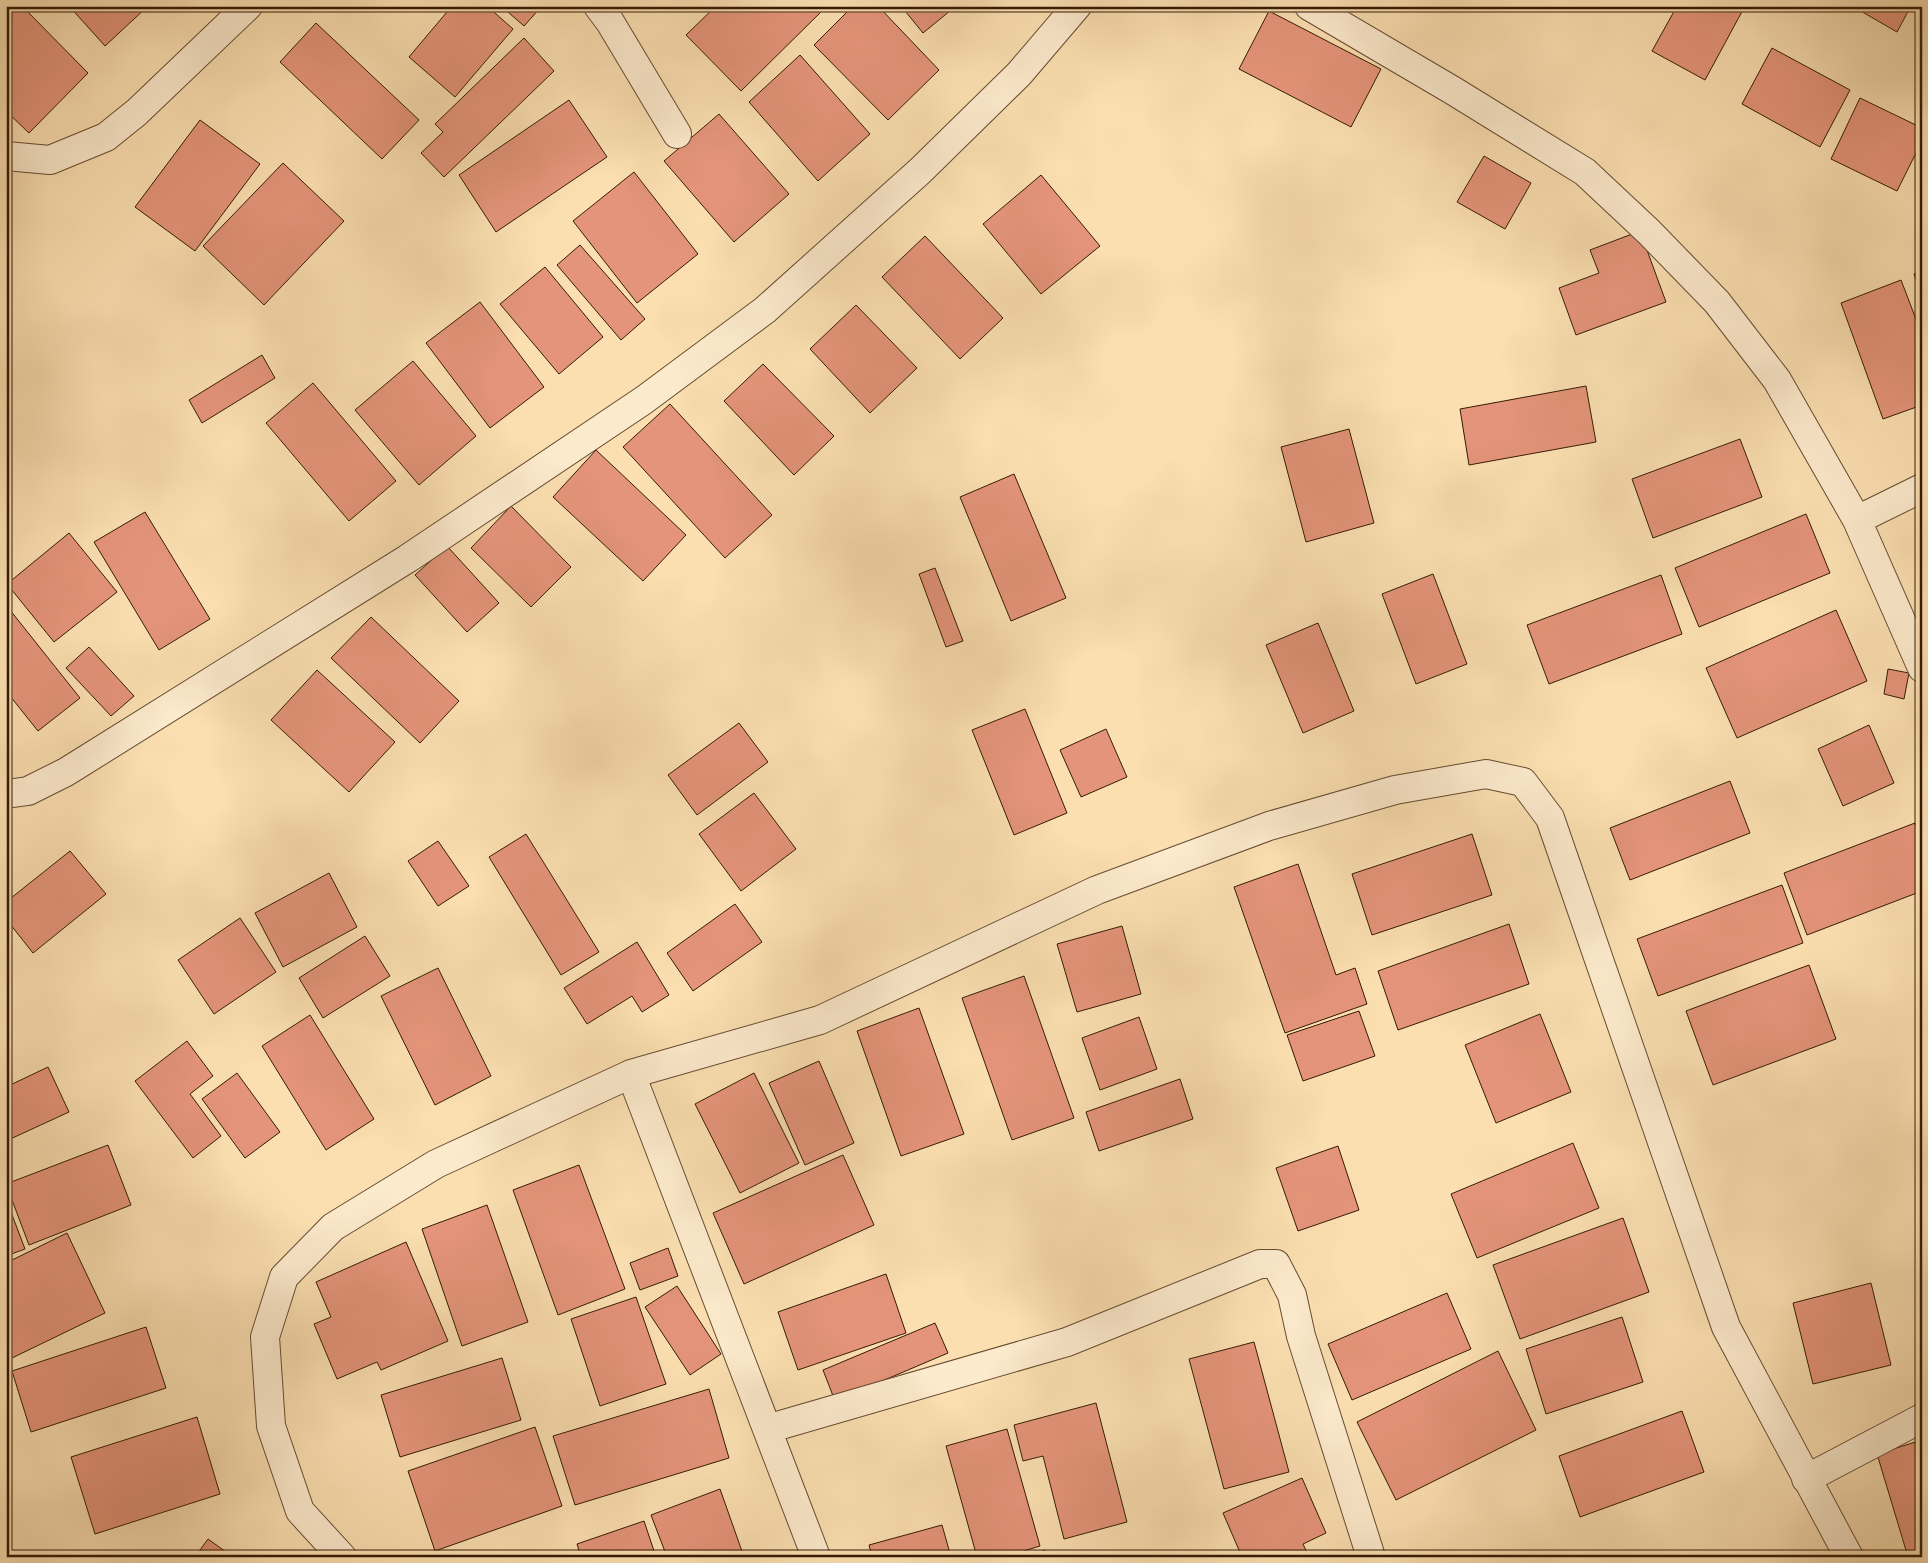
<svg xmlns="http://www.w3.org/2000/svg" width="1928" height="1563" font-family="'IM FELL French Canon',serif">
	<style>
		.building { fill: #e4947a; stroke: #351b06 }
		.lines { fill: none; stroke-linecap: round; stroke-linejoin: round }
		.street-casing { stroke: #664c31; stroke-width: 30 }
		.street { stroke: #fceacc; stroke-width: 28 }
	</style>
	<rect width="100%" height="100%" fill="#fbdfb1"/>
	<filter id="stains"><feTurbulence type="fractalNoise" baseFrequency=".004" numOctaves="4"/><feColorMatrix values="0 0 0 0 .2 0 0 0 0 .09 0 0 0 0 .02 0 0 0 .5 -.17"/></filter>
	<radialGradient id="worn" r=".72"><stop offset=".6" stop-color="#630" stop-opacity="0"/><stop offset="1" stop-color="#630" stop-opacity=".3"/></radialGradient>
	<path class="building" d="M 6,6 L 22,6 L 88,73 L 29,133 L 6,111 Z
		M 69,6 L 148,6 L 105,46 Z
		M 452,6 L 487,6 L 513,29 L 455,97 L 409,57 Z
		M 501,6 L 542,6 L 524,26 Z
		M 716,6 L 827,6 L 741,91 L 686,35 Z
		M 853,6 L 878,6 L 939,70 L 888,120 L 814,45 Z
		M 901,6 L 956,6 L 923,33 Z
		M 1677,6 L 1745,6 L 1705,80 L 1652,51 Z
		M 1852,6 L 1911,6 L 1897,32 Z
		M 1269,11 L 1381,69 L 1351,127 L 1239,69 Z
		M 316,23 L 419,120 L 382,159 L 280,62 Z
		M 524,38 L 554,71 L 444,177 L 421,153 L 443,132 L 435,124 Z
		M 1772,48 L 1850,90 L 1820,147 L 1742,104 Z
		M 800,55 L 870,134 L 818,181 L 749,102 Z
		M 1860,98 L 1922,128 L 1922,141 L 1897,191 L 1831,159 Z
		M 569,100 L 607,157 L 496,232 L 459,175 Z
		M 719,114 L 789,194 L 734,242 L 664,161 Z
		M 200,120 L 260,164 L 195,251 L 135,207 Z
		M 1484,156 L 1531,183 L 1505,229 L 1457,202 Z
		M 283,163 L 344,221 L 264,305 L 203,246 Z
		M 634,172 L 698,254 L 637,303 L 573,221 Z
		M 1041,175 L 1100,246 L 1041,294 L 983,224 Z
		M 1640,231 L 1666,302 L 1576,335 L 1559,288 L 1599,273 L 1590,250 Z
		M 925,236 L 1003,318 L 960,359 L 882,277 Z
		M 580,245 L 645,319 L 621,340 L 557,265 Z
		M 545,267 L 603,337 L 559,374 L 500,304 Z
		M 1922,271 L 1922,295 L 1914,274 Z
		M 1901,280 L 1922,335 L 1922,405 L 1883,419 L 1841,303 Z
		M 480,302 L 544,387 L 490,428 L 426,343 Z
		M 856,305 L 917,368 L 870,413 L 810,349 Z
		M 262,355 L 275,378 L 202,423 L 189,400 Z
		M 413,361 L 476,436 L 419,485 L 355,410 Z
		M 763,364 L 834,436 L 794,475 L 724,401 Z
		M 313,383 L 396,481 L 349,521 L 266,423 Z
		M 1586,386 L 1596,442 L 1469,465 L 1460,409 Z
		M 670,404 L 772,515 L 725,558 L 623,447 Z
		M 1349,429 L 1374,523 L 1306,542 L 1281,447 Z
		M 1740,439 L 1762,497 L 1653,538 L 1632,479 Z
		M 596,450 L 686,535 L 643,581 L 553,497 Z
		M 1014,474 L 1066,598 L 1011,621 L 960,497 Z
		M 511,506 L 571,567 L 531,607 L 471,548 Z
		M 145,512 L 210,619 L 159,650 L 94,542 Z
		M 1806,514 L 1830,573 L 1699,627 L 1675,568 Z
		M 69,533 L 117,592 L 54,642 L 7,584 Z
		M 447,546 L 499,603 L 467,632 L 415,575 Z
		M 935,568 L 963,641 L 946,647 L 919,574 Z
		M 1433,574 L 1467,664 L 1416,684 L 1382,594 Z
		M 1661,575 L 1682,634 L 1549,684 L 1527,625 Z
		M 6,605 L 80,698 L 38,731 L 6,691 Z
		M 1836,610 L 1867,681 L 1737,738 L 1706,668 Z
		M 371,617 L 459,701 L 420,743 L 331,658 Z
		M 1318,623 L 1354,711 L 1303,733 L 1266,645 Z
		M 89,647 L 134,696 L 111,716 L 66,668 Z
		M 1888,669 L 1909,673 L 1904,699 L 1884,694 Z
		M 317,670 L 395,742 L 349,792 L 271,720 Z
		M 1025,709 L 1067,813 L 1014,835 L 972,730 Z
		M 739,723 L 768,762 L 697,815 L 668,775 Z
		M 1869,725 L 1894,783 L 1843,806 L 1818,749 Z
		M 1106,729 L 1127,777 L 1081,797 L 1060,750 Z
		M 1730,781 L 1750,833 L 1630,880 L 1610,828 Z
		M 754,793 L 796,849 L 741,891 L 699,834 Z
		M 1915,823 L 1922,842 L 1922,891 L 1807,935 L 1784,873 Z
		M 526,834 L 599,952 L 561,975 L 489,857 Z
		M 1472,834 L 1492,895 L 1372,935 L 1352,874 Z
		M 438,841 L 469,886 L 438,906 L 408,861 Z
		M 70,851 L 106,894 L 33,953 L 6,919 L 6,902 Z
		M 1298,864 L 1336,975 L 1355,968 L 1367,1004 L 1285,1033 L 1234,887 Z
		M 329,873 L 357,927 L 283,967 L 255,913 Z
		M 1782,885 L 1803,943 L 1658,996 L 1637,939 Z
		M 735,904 L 762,942 L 693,991 L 667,953 Z
		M 240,918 L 276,972 L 214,1014 L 178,960 Z
		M 1509,924 L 1529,984 L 1398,1030 L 1378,971 Z
		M 1122,926 L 1141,994 L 1077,1012 L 1057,944 Z
		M 365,936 L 390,976 L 323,1018 L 299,978 Z
		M 637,942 L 669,995 L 642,1012 L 632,996 L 587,1024 L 564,988 Z
		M 1809,965 L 1836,1039 L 1713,1085 L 1686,1011 Z
		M 438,968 L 491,1076 L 435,1105 L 381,996 Z
		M 1024,976 L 1074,1118 L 1012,1140 L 962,998 Z
		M 919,1008 L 964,1134 L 901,1156 L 857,1031 Z
		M 1359,1011 L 1375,1056 L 1303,1081 L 1287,1035 Z
		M 1540,1014 L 1571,1092 L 1496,1123 L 1465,1045 Z
		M 310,1015 L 374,1119 L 326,1150 L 262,1046 Z
		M 1139,1017 L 1157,1069 L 1100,1090 L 1082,1038 Z
		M 187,1041 L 213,1076 L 190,1094 L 221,1136 L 193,1158 L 135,1081 Z
		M 819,1061 L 854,1143 L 805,1165 L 769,1083 Z
		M 48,1067 L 69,1112 L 6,1141 L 6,1087 Z
		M 237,1073 L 280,1132 L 245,1158 L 202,1099 Z
		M 754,1073 L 799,1163 L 740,1193 L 695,1104 Z
		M 1180,1079 L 1193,1119 L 1099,1151 L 1086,1112 Z
		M 1573,1143 L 1599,1208 L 1477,1258 L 1451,1194 Z
		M 108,1145 L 131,1205 L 29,1245 L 6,1184 Z
		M 1338,1146 L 1359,1210 L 1298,1231 L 1276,1168 Z
		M 843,1155 L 874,1225 L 744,1284 L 713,1213 Z
		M 579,1165 L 625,1289 L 558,1315 L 513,1190 Z
		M 6,1199 L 25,1249 L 6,1256 Z
		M 487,1205 L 528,1322 L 462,1346 L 422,1229 Z
		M 1623,1218 L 1649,1292 L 1520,1339 L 1493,1265 Z
		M 67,1233 L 105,1313 L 12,1358 L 6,1345 L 6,1263 Z
		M 406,1242 L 448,1341 L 381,1370 L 377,1362 L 337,1379 L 314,1324 L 331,1317 L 316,1282 Z
		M 668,1248 L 678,1276 L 640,1290 L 630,1263 Z
		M 886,1274 L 906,1333 L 798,1370 L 778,1312 Z
		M 1871,1283 L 1891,1365 L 1813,1384 L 1793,1303 Z
		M 677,1286 L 721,1354 L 690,1375 L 645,1307 Z
		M 1447,1293 L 1471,1349 L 1352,1400 L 1328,1344 Z
		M 636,1297 L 666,1384 L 600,1406 L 571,1319 Z
		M 1622,1317 L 1643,1382 L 1546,1414 L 1526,1349 Z
		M 935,1323 L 948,1353 L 835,1401 L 823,1370 Z
		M 146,1327 L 166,1388 L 31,1432 L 12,1371 Z
		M 1254,1342 L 1289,1472 L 1224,1489 L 1189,1359 Z
		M 1498,1351 L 1536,1430 L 1396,1500 L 1357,1422 Z
		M 502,1358 L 521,1420 L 400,1457 L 381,1395 Z
		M 709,1389 L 729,1458 L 575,1505 L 553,1436 Z
		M 1096,1403 L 1127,1522 L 1064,1539 L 1043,1456 L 1023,1461 L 1014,1425 Z
		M 1682,1411 L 1704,1472 L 1580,1517 L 1559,1456 Z
		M 197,1417 L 220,1494 L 95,1534 L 71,1457 Z
		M 535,1427 L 562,1506 L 435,1551 L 408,1471 Z
		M 1007,1429 L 1040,1546 L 1004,1557 L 977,1557 L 946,1446 Z
		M 1922,1440 L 1922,1557 L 1908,1557 L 1877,1454 Z
		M 1302,1478 L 1326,1533 L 1303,1544 L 1309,1557 L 1242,1557 L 1223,1513 Z
		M 720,1489 L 744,1557 L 667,1557 L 651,1515 Z
		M 644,1521 L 656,1557 L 581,1557 L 577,1544 Z
		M 942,1525 L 951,1557 L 872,1557 L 869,1545 Z
		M 208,1539 L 233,1557 L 195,1557 Z
		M 1045,1550 L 1047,1557 L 1025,1557 Z"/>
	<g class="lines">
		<g class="street-casing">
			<path id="street" d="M 598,6 L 610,22 L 677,134
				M 1309,6 L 1452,90 L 1585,172 L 1649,232 L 1717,302 L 1777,380 L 1857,520 L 1922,668
				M 6,156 L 50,160 L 106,137 L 137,112 L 248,6
				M 1857,520 L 1922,488
				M 6,794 L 28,791 L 66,772 L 407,559 L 644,400 L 765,310 L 920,171 L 1019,74 L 1077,6
				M 631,1074 L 816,1557
				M 767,1429 L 1067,1342 L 1260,1264 L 1276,1264 L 1292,1295 L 1301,1336 L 1371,1557
				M 1806,1479 L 1922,1418
				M 342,1557 L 300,1511 L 271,1426 L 265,1337 L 284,1277 L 333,1227 L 436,1164 L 631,1074 L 820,1020 L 1097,890 L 1269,826 L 1395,790 L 1486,774 L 1523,782 L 1550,818 L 1726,1327 L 1849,1557"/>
		</g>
		<use href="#street" class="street"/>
	</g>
	<rect width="1928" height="1563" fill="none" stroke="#fbdfb1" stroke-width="25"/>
	<rect x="8" y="8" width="1913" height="1548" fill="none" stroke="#351b06" stroke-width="2.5"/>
	<rect x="12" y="12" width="1903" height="1538" fill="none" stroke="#351b06"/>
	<rect width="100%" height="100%" filter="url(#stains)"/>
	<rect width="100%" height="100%" fill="url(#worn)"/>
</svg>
